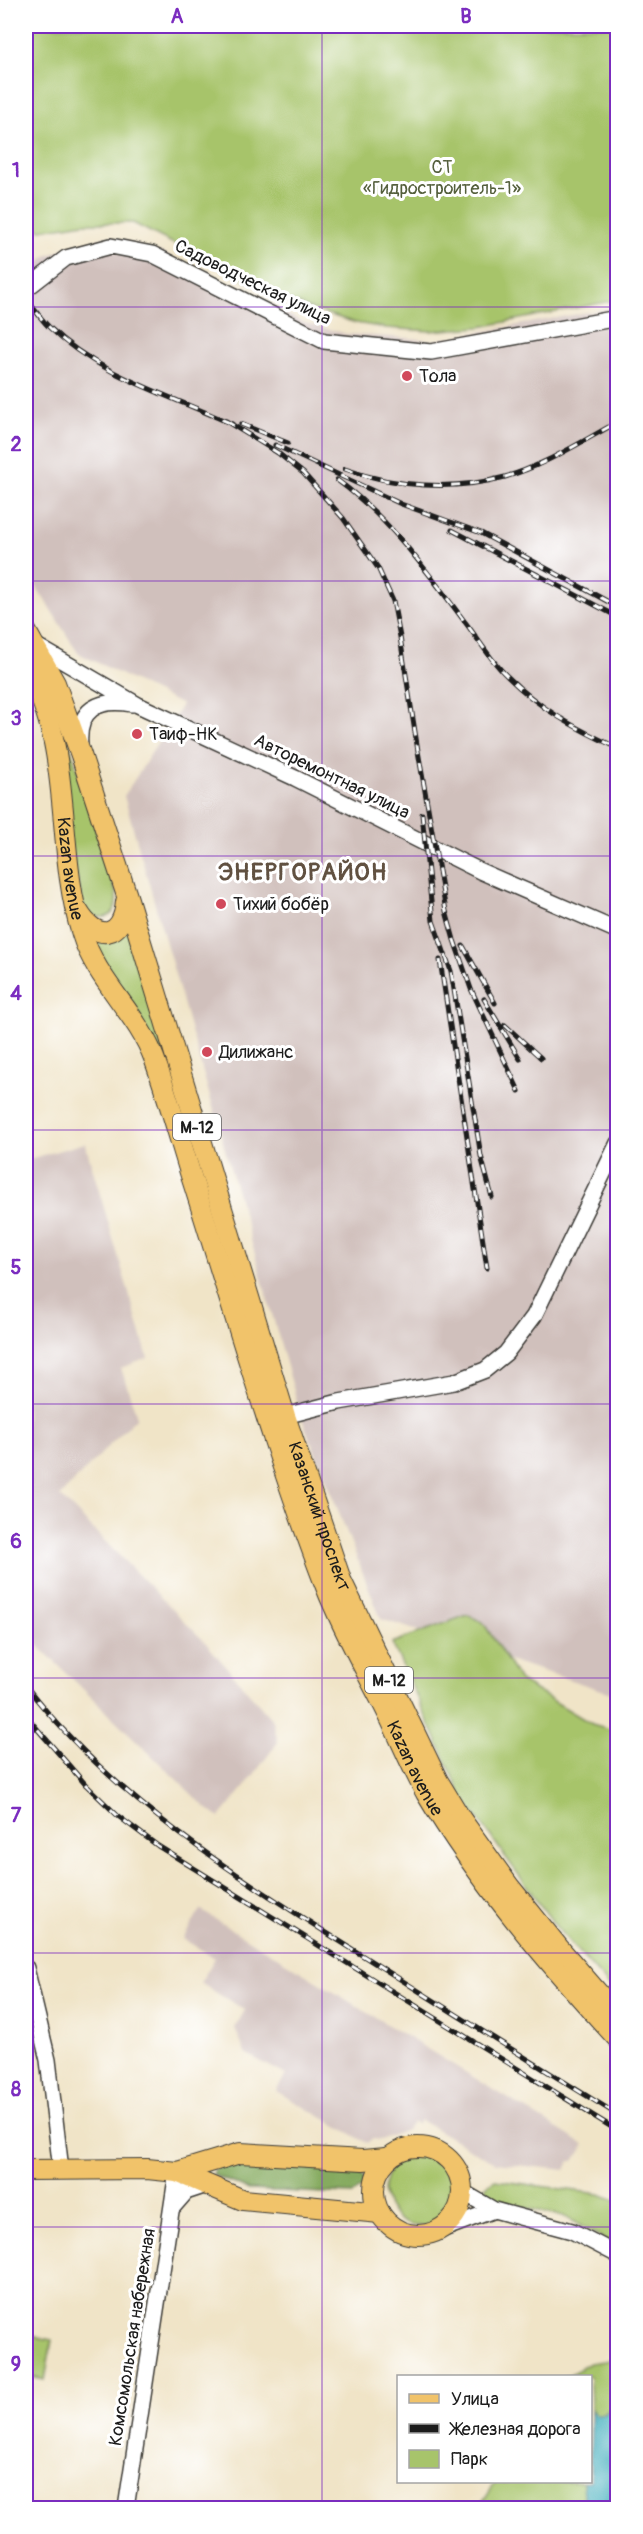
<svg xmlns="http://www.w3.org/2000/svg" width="643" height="2534" font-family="Pangolin,sans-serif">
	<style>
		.industrial { fill: #d0c0bc }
		.green { fill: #a7c46b; stroke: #627044; stroke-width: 1.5 }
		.forest { fill: #85aa5f; stroke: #50633e; stroke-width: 1.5 }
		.water { fill: #3baaba; stroke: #2c636b; stroke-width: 1.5 }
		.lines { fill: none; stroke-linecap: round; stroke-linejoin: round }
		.minor-casing { stroke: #3c3a36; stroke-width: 18 }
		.major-casing { stroke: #3c3a36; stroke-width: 22 }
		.minor { stroke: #fff; stroke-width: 15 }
		.major { stroke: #f1c36a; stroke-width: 20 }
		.rail-casing { stroke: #1c1c1c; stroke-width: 5 }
		.rail { stroke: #fff; stroke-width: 3; stroke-dasharray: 9; stroke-linecap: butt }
		.grid { fill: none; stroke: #7b2cbf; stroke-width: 1.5; stroke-opacity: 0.55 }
		.poi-dot { fill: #d1495b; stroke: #fff; stroke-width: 2 }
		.labels { text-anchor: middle; stroke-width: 6; stroke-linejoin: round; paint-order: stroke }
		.shield { fill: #fff; stroke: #606060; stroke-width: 1.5 }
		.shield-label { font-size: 16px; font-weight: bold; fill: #1c1c1c }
		.park-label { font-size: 18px; fill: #545f3c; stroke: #fff }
		.street-label { font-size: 18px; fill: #1c1c1c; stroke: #fff }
		.poi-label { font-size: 18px; fill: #1c1c1c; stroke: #fff; text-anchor: start }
		.district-label { font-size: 24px; font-weight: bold; letter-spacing: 1.5px; fill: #615141; stroke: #fff }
		.neatline { fill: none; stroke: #7b2cbf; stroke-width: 2 }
		.grid-label { font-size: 20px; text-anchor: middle; font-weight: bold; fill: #7b2cbf }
	</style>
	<rect width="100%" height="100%" fill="#fff"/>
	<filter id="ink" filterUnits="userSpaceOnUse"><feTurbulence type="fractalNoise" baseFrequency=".0167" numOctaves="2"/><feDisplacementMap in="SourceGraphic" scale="12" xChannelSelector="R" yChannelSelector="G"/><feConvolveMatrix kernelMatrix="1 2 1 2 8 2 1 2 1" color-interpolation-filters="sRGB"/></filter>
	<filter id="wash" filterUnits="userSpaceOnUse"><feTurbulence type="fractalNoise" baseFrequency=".008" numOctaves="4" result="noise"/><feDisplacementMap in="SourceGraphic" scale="24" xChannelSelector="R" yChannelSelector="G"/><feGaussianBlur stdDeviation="1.35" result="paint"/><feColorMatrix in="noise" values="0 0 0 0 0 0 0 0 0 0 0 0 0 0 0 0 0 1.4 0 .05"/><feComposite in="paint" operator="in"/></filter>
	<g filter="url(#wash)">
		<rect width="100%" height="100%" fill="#f0e4c7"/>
		<path class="industrial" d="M 106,237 L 161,252 L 305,323 L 347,334 L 434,340 L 617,307 L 617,1695 L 381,1619 L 302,1419 L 124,796 L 182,705 L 78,653 L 29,575 L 26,550 L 26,273 L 48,255 Z
			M 85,1143 L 148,1358 L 121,1368 L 137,1417 L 60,1496 L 205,1642 L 273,1721 L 278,1742 L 244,1788 L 219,1818 L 205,1807 L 26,1634 L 26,1160 Z
			M 200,1910 L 584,2145 L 574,2161 L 570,2161 L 566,2170 L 495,2163 L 420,2120 L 417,2124 L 413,2122 L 406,2130 L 381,2140 L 372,2139 L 367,2143 L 276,2091 L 286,2075 L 245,2053 L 235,2028 L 245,2010 L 200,1983 L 215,1958 L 183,1939 Z"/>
		<path class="green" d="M 26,26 L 617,26 L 617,300 L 480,327 L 430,331 L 386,328 L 356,323 L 308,308 L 260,288 L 133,223 L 84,223 L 41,230 L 33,225 L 26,206 Z
			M 26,640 L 52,690 L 116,893 C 119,918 104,923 84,911 L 32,662 L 26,653 Z
			M 129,928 L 176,1092 L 151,1041 L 92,941 C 108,944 119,941 129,928 Z
			M 467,1615 L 483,1622 L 520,1681 L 592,1724 L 617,1731 L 617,1995 L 557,1928 L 463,1798 L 392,1643 Z
			M384 2190a36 36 0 1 1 72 0a36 36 0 1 1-72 0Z
			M 495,2180 L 599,2194 L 617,2200 L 617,2246 L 563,2216 L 493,2201 L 484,2196 L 486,2186 Z
			M 31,2336 L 52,2340 L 45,2380 L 26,2376 Z
			M 617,2359 C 617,2382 623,2408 597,2415 L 591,2410 L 590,2376 L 567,2376 L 590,2363 Z
			M 496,2482 L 583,2482 L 585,2508 L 479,2508 Z"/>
		<path class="forest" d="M 257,2160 L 357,2169 L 367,2185 L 353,2194 L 249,2190 L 213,2175 L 215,2168 Z"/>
		<path class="water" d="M 617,2399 L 617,2508 L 585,2508 L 583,2482 L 590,2482 L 591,2410 L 597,2415 L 606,2413 Z"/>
	</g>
	<g filter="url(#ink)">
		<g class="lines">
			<g class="minor-casing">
				<path id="minor" d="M 26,289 L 66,258 L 111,246 L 152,254 L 324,341 L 431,352 L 618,318
					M 35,645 L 138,705 L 295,778 L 480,871 L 618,931
					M 80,746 C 77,709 98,698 132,704
					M 285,1416 L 339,1402 L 454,1382 L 485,1370 L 506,1353 L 534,1316 L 618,1143
					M 26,1968 L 48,2060 L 61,2170
					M 463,2192 L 494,2210 L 572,2231 L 618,2255
					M 172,2208 L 186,2192 L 207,2185
					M 433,2233 L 494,2210
					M 126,2508 L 177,2172"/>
			</g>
			<g class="major-casing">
				<g id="major">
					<path id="s1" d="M 26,631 L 55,683 L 81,755 L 127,896 L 285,1416 L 341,1580 L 438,1781 L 461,1819 L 509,1886 L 559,1948 L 618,2016"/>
					<path id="s2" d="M 26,668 C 75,749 54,846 82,934 C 96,980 137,1013 154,1058 C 169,1099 180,1141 193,1182 C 236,1317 275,1455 326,1587 C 342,1628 363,1665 383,1704 C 398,1733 410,1764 426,1793 C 479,1882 548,1963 618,2039"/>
					<path d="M 78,911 C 96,942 123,939 126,902"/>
					<circle cx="418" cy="2191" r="44"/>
					<path d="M 26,2170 L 147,2169 L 177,2172 L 243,2200 L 380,2213"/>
					<path d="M 177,2172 L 240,2153 L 363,2160 L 386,2158"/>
				</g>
			</g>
			<use href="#minor" class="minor"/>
			<use href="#major" class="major"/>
			<g class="rail-casing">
				<path id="rail" d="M 26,298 C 33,307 40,318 49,327 C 99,376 170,395 232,424
					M 226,421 L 278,453 L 303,473 L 343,518 L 378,568 L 393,601 L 400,637 L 418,751 L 446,911 L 454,940 L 471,989 L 519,1091
					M 241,424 L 288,443
					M 275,445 L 401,504 L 481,533 L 618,607
					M 345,469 C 395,487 453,491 505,477 C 544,466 582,441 618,422
					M 337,480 C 389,518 427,571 465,622 C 479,640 491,661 507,676 C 541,710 575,728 618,748
					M 452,530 L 618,617
					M 422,814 L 433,921 L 451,971 L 481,1156 L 492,1197
					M 463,946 L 495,1003
					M 440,960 L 487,1268
					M 484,999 L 520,1059
					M 505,1025 L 541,1058
					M 26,1686 C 115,1801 238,1877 360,1954 C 446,2008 531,2062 618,2115
					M 26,1716 L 86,1785 L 118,1816 L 158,1846 L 618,2131"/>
			</g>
			<use href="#rail" class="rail"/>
		</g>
	</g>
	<path class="grid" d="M 322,26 L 322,2508M 26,307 L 618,307M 26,581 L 618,581M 26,856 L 618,856M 26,1130 L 618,1130M 26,1404 L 618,1404M 26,1678 L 618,1678M 26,1953 L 618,1953M 26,2227 L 618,2227"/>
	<g class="poi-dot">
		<circle cx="407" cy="376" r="6"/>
		<circle cx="137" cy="734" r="6"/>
		<circle cx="221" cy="904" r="6"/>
		<circle cx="207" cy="1052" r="6"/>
	</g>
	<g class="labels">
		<g class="shield">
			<rect x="173" y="1114" width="48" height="26" rx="4.5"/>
			<rect x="365" y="1667" width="48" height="26" rx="4.5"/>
		</g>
		<g class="shield-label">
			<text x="197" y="1133">М-12</text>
			<text x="389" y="1686">М-12</text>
		</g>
		<g class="park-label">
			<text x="442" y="173">СТ<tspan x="442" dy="21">«Гидростроитель-1»</tspan></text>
		</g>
		<g class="street-label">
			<text transform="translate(253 282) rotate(26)" y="6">Садоводческая улица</text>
			<text transform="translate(332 776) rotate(26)" y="6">Авторемонтная улица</text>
			<text dy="6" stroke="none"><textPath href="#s2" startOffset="207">Kazan avenue</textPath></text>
			<text dy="6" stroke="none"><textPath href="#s1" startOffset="934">Казанский проспект</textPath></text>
			<text dy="6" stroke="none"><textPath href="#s2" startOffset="1176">Kazan avenue</textPath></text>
			<text transform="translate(132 2337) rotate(-81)" y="6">Комсомольская набережная</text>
		</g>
		<g class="poi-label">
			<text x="419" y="382">Тола</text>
			<text x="149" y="740">Таиф-НК</text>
			<text x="233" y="910">Тихий бобёр</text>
			<text x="219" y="1058">Дилижанс</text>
		</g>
		<g class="district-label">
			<text x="303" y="880">ЭНЕРГОРАЙОН</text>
		</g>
	</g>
	<rect width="643" height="2534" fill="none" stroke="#fff" stroke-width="66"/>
	<rect x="397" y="2375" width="195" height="108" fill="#ffffff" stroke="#a4a4a4" stroke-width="1.5"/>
	<rect x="409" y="2394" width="30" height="9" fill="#f1c36a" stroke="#a4a4a4" stroke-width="1.5"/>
	<text x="451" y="2405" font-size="18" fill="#1c1c1c">Улица</text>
	<rect x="409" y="2424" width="30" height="9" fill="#1c1c1c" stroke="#a4a4a4" stroke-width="1.5"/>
	<text x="451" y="2435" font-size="18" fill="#1c1c1c">Железная дорога</text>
	<rect x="409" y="2450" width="30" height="18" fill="#a7c46b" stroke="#a4a4a4" stroke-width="1.5"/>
	<text x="451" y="2465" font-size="18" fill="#1c1c1c">Парк</text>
	<rect x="33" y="33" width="577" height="2468" class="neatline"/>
	<g class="grid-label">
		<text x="177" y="23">A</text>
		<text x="466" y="23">B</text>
		<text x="16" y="177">1</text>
		<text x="16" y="451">2</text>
		<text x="16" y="725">3</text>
		<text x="16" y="1000">4</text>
		<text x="16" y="1274">5</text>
		<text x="16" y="1548">6</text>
		<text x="16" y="1822">7</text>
		<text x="16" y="2096">8</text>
		<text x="16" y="2371">9</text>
	</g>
</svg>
